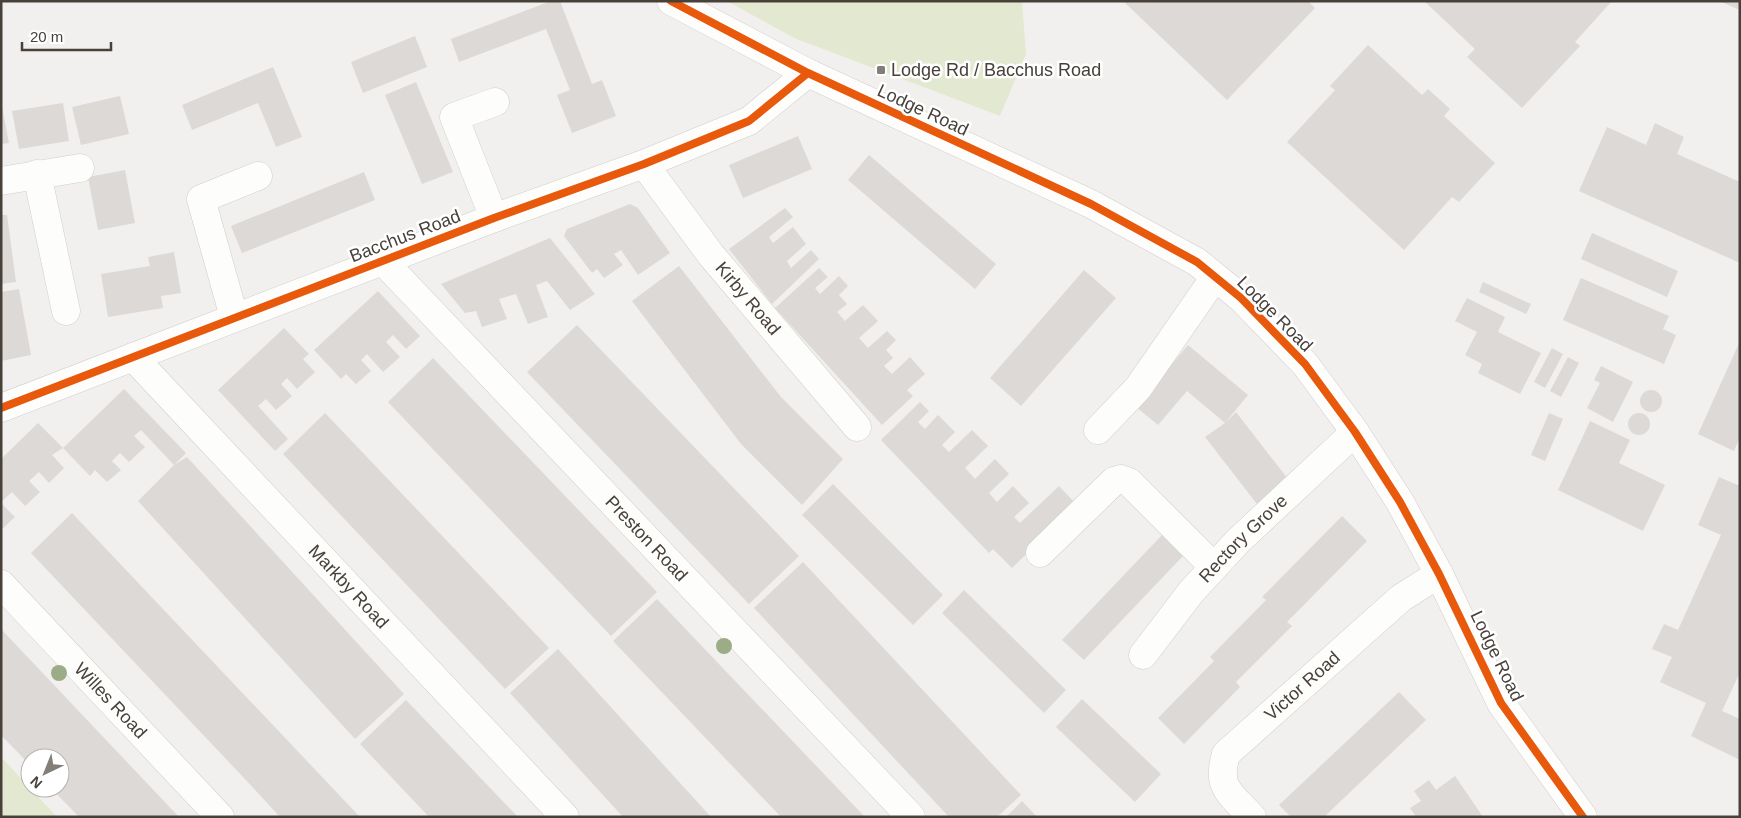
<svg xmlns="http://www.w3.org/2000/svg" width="1741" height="818" font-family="Helvetica,sans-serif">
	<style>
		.green { fill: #e3e9d1 }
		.building { fill: #dcd9d7 }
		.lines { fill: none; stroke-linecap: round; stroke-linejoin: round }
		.minor-casing { stroke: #d0cecb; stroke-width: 29 }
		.minor { stroke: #fdfdfc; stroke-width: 28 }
		.cycleway-casing { stroke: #fff; stroke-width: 11 }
		.cycleway { stroke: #e8590c; stroke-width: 8 }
		.tree { fill: #9cac87 }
		.poi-dot { fill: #847e79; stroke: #fff; stroke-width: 2 }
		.labels { text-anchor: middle; stroke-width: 5; stroke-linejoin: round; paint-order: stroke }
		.poi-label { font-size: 18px; fill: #48413a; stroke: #fff; text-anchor: start }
		.street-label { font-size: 18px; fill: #48413a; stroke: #fff }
	</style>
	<rect width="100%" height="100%" fill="#f2f0ee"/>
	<path class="green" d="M 727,1 L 1022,1 L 1026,54 L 1000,116 L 794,38 Z
		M 3,759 L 57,817 L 1,817 L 1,760 Z"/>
	<path class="building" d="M 551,1 L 560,1 L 592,84 L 602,80 L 616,116 L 572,133 L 557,95 L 570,90 L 546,29 L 459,62 L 451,39 Z
		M 1123,1 L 1308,1 L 1315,8 L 1227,100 Z
		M 1424,1 L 1612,1 L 1575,42 L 1580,46 L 1522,108 L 1467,57 L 1475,49 Z
		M 1719,1 L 1740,1 L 1740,10 Z
		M 415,36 L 427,67 L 363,93 L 351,62 Z
		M 1368,45 L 1422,95 L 1428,89 L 1450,109 L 1444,116 L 1495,163 L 1459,202 L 1452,197 L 1404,250 L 1287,142 L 1335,90 L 1330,86 Z
		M 273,67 L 302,137 L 276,147 L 258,103 L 192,130 L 182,105 Z
		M 416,82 L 453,172 L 422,184 L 385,95 Z
		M 120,96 L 129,134 L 81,145 L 72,107 Z
		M 63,103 L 69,141 L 19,149 L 12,111 Z
		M 2,107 L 9,143 L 1,144 L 1,108 Z
		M 1655,123 L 1684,137 L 1677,154 L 1740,182 L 1740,263 L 1579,191 L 1607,127 L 1646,145 Z
		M 798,136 L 812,169 L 743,198 L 729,165 Z
		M 869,155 L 996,264 L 975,289 L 848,180 Z
		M 125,170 L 135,223 L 98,230 L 88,177 Z
		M 364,172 L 375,200 L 242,253 L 231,226 Z
		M 630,204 L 638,208 L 670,253 L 638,275 L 621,250 L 614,254 L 623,265 L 604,278 L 597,269 L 592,273 L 564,236 L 567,229 Z
		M 785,208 L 793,217 L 769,237 L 773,243 L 793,227 L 806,244 L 787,261 L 791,268 L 811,250 L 819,259 L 772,304 L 729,249 Z
		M 1,215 L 7,215 L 16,282 L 1,284 Z
		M 1592,233 L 1678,271 L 1667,297 L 1581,259 Z
		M 550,238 L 595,294 L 570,310 L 547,281 L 536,285 L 548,317 L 528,324 L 516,294 L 499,299 L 507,319 L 482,327 L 476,311 L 465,313 L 441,284 Z
		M 174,252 L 181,293 L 161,296 L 163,308 L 108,317 L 101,274 L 150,266 L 148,257 Z
		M 679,266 L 781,397 L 843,459 L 802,505 L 741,444 L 632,301 Z
		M 819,268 L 828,277 L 815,288 L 820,294 L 839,276 L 848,286 L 839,295 L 847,304 L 837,312 L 845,321 L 863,305 L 878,321 L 859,338 L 868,348 L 887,331 L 896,340 L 886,350 L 893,358 L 884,366 L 892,374 L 910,357 L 925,374 L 907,390 L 913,396 L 882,425 L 775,308 Z
		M 1084,270 L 1116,298 L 1021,406 L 990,378 Z
		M 1581,278 L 1669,316 L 1663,329 L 1676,335 L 1664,364 L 1563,320 Z
		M 1483,282 L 1531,304 L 1526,314 L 1479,292 Z
		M 19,289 L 31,355 L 1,361 L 1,292 Z
		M 378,291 L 420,336 L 406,349 L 393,335 L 386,342 L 400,357 L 383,372 L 367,354 L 361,360 L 371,371 L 356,384 L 346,374 L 341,379 L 314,350 Z
		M 1467,298 L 1505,317 L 1498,332 L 1541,353 L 1520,394 L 1478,373 L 1482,364 L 1465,355 L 1477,332 L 1455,321 Z
		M 577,325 L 799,556 L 749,604 L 527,372 Z
		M 284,328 L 309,354 L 303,359 L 315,372 L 297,389 L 287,378 L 281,384 L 292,396 L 276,410 L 266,399 L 258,406 L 288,439 L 275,451 L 218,390 Z
		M 1740,341 L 1740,437 L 1734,451 L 1698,434 Z
		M 1188,345 L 1248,395 L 1225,423 L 1236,412 L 1288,479 L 1257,504 L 1205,437 L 1225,423 L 1187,391 L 1158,425 L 1136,407 Z
		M 1552,348 L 1563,354 L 1545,388 L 1534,382 Z
		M 1568,357 L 1579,363 L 1561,397 L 1550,391 Z
		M 433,358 L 657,592 L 611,636 L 388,402 Z
		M 1601,366 L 1633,382 L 1613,422 L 1587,408 L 1600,383 L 1594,380 Z
		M 124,389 L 186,453 L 174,465 L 141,430 L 134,436 L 145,447 L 129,462 L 120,453 L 112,461 L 121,470 L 107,482 L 95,470 L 90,476 L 63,448 Z
		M1640 401a11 11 0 1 1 22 0a11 11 0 1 1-22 0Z
		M 920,402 L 929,411 L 918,422 L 925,429 L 938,415 L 955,432 L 942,445 L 949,452 L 972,430 L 988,446 L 965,468 L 975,479 L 995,459 L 1009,474 L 989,493 L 997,502 L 1013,486 L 1029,503 L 1014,517 L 1020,523 L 1059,486 L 1077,505 L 1012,568 L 993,549 L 989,553 L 881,440 Z
		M 325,413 L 549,648 L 505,689 L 283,454 Z
		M 1549,413 L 1563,419 L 1545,461 L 1531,455 Z
		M1628 424a11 11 0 1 1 22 0a11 11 0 1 1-22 0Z
		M 1590,421 L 1630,440 L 1619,463 L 1665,485 L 1643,531 L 1558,490 Z
		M 38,423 L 63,448 L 52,455 L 64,468 L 49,483 L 39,472 L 29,481 L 40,492 L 25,506 L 12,492 L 1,502 L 1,459 Z
		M 187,457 L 404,694 L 355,739 L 138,501 L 174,465 Z
		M 1719,477 L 1740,486 L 1740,672 L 1722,711 L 1740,719 L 1740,760 L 1691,736 L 1706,703 L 1660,682 L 1672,657 L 1652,649 L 1664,624 L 1678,630 L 1721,535 L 1698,525 Z
		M 833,484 L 943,595 L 913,625 L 802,515 Z
		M 1,503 L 15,517 L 1,530 Z
		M 72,513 L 360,817 L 280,817 L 244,778 L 31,553 Z
		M 1342,516 L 1367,541 L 1287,622 L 1292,626 L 1236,682 L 1240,687 L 1184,744 L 1158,718 L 1214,661 L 1210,657 L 1266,600 L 1262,597 Z
		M 1162,535 L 1183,556 L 1084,660 L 1062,640 Z
		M 803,562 L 1021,795 L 997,817 L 949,817 L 754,608 Z
		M 964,590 L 1066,690 L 1044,713 L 942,613 Z
		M 657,599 L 865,817 L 781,817 L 613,641 Z
		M 1,629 L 179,817 L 79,817 L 51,788 L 60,788 L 60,758 L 30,758 L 30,765 L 1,735 Z
		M 558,649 L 711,817 L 623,817 L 510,693 Z
		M 1399,692 L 1426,720 L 1324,817 L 1291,817 L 1279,805 Z
		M 1082,699 L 1161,774 L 1135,802 L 1056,727 Z
		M 406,700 L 518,817 L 429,817 L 360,744 Z
		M 1455,776 L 1483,817 L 1416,817 L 1410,808 L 1421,801 L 1414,791 L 1429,780 L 1436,790 Z
		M 1022,801 L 1037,817 L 1006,817 Z"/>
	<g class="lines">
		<g class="minor-casing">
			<g id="minor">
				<path d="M 671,1 L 808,73 L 1091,204 L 1197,262 L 1241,298 L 1305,364 L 1355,432 L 1400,502 L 1439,574 L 1501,703 L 1583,817"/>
				<path id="s1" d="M 644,164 L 711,255 L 857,427"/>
				<path d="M 37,174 L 66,311"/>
				<path d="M 1,181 L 80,168"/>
				<path d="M 494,218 L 454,117 L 495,102"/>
				<path id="s2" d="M 382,260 L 911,817"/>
				<path d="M 234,317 L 201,199 L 258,176"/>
				<path id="s3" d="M 133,357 L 565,817"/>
				<path d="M 1,408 L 494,218 L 644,164 L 749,121 L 808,73"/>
				<path d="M 1098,430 L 1138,388 L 1215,277"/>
				<path d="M 1040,553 L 1114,481 L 1121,479 L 1129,482 L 1214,567"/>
				<path id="s4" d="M 1,584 L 220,817"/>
				<path id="s5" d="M 1143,655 L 1191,592 L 1238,541 L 1355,432"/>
				<path id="s6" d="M 1252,817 C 1230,793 1216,788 1226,754 L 1401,598 L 1439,574"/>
			</g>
		</g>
		<use href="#minor" class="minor"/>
		<g class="cycleway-casing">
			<path id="cycleway" d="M 671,1 L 808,73 L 1091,204 L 1197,262 L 1241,298 L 1305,364 L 1355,432 L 1400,502 L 1439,574 L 1501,703 L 1583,817
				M 1,408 L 494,218 L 644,164 L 749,121 L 808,73"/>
		</g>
		<use href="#cycleway" class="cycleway"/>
	</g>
	<g class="tree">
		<circle cx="724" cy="646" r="8"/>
		<circle cx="59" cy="673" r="8"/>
	</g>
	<rect class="poi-dot" x="876" y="65" width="10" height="10" rx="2.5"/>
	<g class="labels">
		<g class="poi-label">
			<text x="891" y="76">Lodge Rd / Bacchus Road</text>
		</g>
		<g class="street-label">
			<text transform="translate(923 110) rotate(25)" y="6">Lodge Road</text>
			<text transform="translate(405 236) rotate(-21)" y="6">Bacchus Road</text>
			<text dy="6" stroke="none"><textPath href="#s1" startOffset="170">Kirby Road</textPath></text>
			<text transform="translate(1275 314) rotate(45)" y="6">Lodge Road</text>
			<text dy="6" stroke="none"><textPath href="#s2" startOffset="384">Preston Road</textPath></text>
			<text dy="6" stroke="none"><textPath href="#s5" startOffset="154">Rectory Grove</textPath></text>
			<text dy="6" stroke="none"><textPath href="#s3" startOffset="315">Markby Road</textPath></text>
			<text transform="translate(1497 656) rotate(64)" y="6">Lodge Road</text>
			<text dy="6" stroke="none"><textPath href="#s6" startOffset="176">Victor Road</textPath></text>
			<text dy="6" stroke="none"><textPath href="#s4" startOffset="160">Willes Road</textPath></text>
		</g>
	</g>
	<rect width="1741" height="818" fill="none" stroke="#48413a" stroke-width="5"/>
	<g transform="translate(45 773) rotate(223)"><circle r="24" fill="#ffffff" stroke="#b6b3b0"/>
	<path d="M0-4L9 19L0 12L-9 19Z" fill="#847e79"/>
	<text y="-8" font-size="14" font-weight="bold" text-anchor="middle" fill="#48413a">N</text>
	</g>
	<path d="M22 42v8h89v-8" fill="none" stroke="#48413a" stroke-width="2.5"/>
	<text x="30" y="42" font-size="15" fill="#48413a" stroke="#ffffff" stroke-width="4" paint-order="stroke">20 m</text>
</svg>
